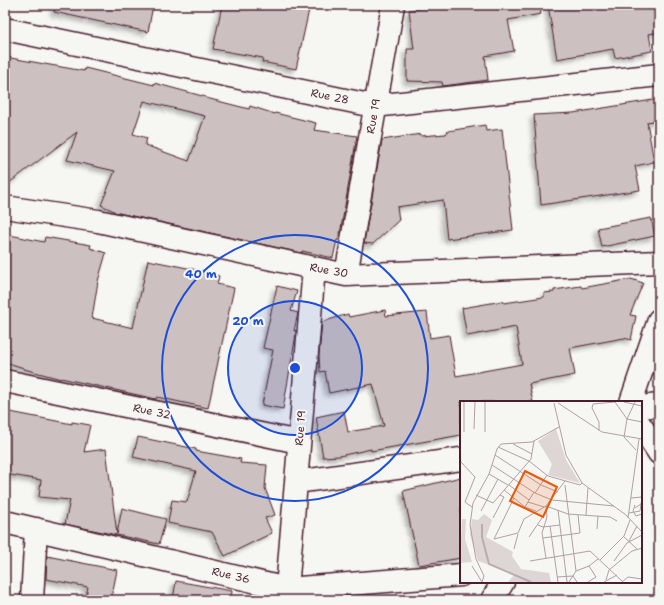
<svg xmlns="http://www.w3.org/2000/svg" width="664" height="605" font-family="'Shantell Sans',sans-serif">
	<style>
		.building { fill: #ccc1c0; stroke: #4a1f2b; fill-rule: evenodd; filter: url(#shadow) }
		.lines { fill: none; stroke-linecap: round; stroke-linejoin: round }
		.minor-casing { stroke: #4a1f2b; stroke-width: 25 }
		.minor { stroke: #f6f6f2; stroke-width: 22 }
		.ring { fill: none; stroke: #1d4ed8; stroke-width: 2 }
		.labels { text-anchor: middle; stroke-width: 4; stroke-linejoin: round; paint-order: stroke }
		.street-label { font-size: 11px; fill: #4a1f2b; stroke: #f6f6f2 }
		.inset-river { fill: none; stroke: #bbadae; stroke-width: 2 }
		.inset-road { fill: none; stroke: #b1a0a2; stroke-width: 1 }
		.view { fill: #e8590c; fill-opacity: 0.15; stroke: #e8590c; stroke-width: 2 }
		.inset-edge { fill: none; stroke: #4a1f2b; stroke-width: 2 }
		.centre { fill: #1d4ed8; stroke: #f6f6f2; stroke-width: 2 }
		.ring-label { font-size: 12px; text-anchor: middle; font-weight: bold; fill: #1d4ed8; stroke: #f6f6f2; stroke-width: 4; stroke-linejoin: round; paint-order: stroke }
	</style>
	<defs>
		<filter id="shadow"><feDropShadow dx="-3.5" dy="3.5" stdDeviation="2" flood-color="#0004"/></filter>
	</defs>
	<rect width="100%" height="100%" fill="#f6f6f2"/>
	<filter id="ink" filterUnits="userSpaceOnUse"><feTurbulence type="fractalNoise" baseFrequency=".025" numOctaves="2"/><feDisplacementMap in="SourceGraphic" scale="8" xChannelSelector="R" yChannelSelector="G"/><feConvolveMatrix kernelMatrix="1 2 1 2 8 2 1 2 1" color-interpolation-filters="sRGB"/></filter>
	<g filter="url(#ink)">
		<path class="building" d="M 55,5 L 153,5 L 148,32 L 54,12 Z
			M 222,5 L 310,5 L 296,69 L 262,62 L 263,58 L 213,49 Z
			M 451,5 L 540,5 L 541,14 L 508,20 L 514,51 L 485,56 L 488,80 L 443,86 L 442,82 L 407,81 L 407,49 L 414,49 L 409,10 Z
			M 548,5 L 644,5 L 644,9 L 659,6 L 659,32 L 649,34 L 652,51 L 615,58 L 613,49 L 557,59 Z
			M 5,57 L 84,71 L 85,68 L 154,85 L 154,83 L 206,97 L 206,98 L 249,109 L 250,106 L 275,114 L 275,113 L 316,123 L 314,130 L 357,136 L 339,240 L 337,240 L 333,258 L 302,251 L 302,253 L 114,212 L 114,211 L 101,205 L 115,171 L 67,160 L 77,132 L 5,186 ZM 144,101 L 205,116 L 189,161 L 145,145 L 147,138 L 133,134 Z
			M 659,99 L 659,120 L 647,122 L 654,162 L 635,166 L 640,190 L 541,205 L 534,115 L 573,113 Z
			M 485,125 L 486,131 L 502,129 L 513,230 L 447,239 L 443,200 L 397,207 L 399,220 L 373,244 L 364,243 L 382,140 L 421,134 L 421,136 L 446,134 L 448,131 Z
			M 651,218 L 655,236 L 602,247 L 598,228 Z
			M 5,234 L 44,242 L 45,237 L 91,245 L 90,248 L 106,253 L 98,281 L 92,318 L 133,328 L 148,260 L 207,272 L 207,274 L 219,276 L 217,284 L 234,288 L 208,408 L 157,397 L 156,399 L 61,378 L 61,379 L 24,369 L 24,368 L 5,362 Z
			M 631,279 L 643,283 L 630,315 L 636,316 L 631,340 L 624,338 L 570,348 L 575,375 L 529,384 L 533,402 L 461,402 L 461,435 L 371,451 L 371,449 L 339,456 L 323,457 L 316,417 L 344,411 L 348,432 L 384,426 L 373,384 L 329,393 L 325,371 L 320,372 L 319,356 L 322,322 L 348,314 L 349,317 L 385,310 L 386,316 L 427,312 L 430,338 L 449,335 L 456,376 L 522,364 L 516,327 L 467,336 L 462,308 L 503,301 L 504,303 L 544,297 L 544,293 L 554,292 L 554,290 L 581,286 L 582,288 Z
			M 277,286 L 297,291 L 291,311 L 298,313 L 294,331 L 296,330 L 295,340 L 283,409 L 262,405 L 273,350 L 263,348 Z
			M 5,411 L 72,424 L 72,422 L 90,425 L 84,452 L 106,449 L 117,534 L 122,508 L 166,519 L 159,544 L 65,524 L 70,500 L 39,497 L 41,480 L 5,474 Z
			M 138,437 L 196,449 L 196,451 L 241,459 L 240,463 L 267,465 L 265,488 L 275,515 L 265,518 L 272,533 L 225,556 L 212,532 L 168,523 L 172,500 L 187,502 L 196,471 L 133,457 Z
			M 461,477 L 461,558 L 419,565 L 403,491 Z
			M 47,556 L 117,570 L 111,600 L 85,600 L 88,587 L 46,579 Z
			M 176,581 L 232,591 L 231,600 L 173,600 Z"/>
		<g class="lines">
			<g class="minor-casing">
				<path id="minor" d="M 5,29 L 374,106 L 659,75
					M 5,207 L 98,221 L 346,275 L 659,262
					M 346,275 L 393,5
					M 5,381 L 299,442
					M 631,402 L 659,320
					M 641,407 L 659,405
					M 641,426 L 659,453
					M 296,482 L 461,459
					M 5,522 L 287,589 L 461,575
					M 287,589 L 314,268
					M 32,600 L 36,529
					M 492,600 L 503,582"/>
			</g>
			<use href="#minor" class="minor"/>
		</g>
	</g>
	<circle cx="295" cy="368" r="67" fill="#1d4ed8" fill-opacity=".12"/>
	<g class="ring">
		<circle cx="295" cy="368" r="67"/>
		<circle cx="295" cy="368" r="133"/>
	</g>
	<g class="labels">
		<g class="street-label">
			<text transform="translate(330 96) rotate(12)" y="4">Rue 28</text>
			<text transform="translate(373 116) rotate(-80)" y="4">Rue 19</text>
			<text transform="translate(329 270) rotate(10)" y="4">Rue 30</text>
			<text transform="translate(152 411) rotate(12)" y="4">Rue 32</text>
			<text transform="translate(300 428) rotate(-85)" y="4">Rue 19</text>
			<text transform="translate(231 575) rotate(13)" y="4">Rue 36</text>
		</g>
	</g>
	<g transform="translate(460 401)">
		<rect width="182" height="182" fill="#f6f6f2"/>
		<path d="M 96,28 L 106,59 L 120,82 L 88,74 L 92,63 L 78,40 ZM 24,113 L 32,119 L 26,136 L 53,151 L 52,155 L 61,168 L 89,172 L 91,181 L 48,181 L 55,173 L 18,160 L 10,134 L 12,118 L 18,119 ZM 2,118 L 6,118 L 5,138 L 12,161 L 0,162 Z" fill="#ddd6d5"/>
		<path class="inset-river" d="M 22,123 L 22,136 L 29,163 L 71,181"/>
		<path class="inset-road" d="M 155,1 L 167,18 L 164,36 L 176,49M 164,1 L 182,5M 94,2 L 106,54 L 122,82 L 166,114 L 182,131M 98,2 L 142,31 L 182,38M 167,18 L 175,1M 167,18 L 182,21M 14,28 L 15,1M 139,30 L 139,21 L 132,7 L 133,3 L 155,1M 4,31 L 4,1M 25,31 L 25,1M 53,43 L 72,53M 38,46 L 69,60 L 88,75 L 120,84 L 122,82M 35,54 L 81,84 L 98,91M 0,60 L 15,76 L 5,101 L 12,106M 32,64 L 75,92 L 92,99 L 154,105M 29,73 L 48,84M 49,84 L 69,99M 105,84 L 116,170M 44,89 L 65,106 L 76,110M 75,92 L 87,74M 16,94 L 33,102 L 71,58 L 74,40M 54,97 L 34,138 L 58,132 L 64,118 L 86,105 L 105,80M 171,97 L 182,96 L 182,90M 68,101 L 84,106M 175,104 L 173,110 L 176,115 L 182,113M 65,106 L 74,91M 175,107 L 181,103 L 182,98M 98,109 L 107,181M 21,110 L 38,78M 169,112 L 180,110 L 181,103M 126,114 L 128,87M 33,117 L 44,96 L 40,94M 168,117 L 179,38M 78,124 L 83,126 L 100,124M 90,125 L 98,181M 137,128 L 138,115M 163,135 L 177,148M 69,136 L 86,111M 83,137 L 120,132 L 118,114M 169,140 L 177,125M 54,148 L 58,133M 86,157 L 82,132 L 87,116 L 86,105 L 108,113 L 150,116 L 157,120M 140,159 L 164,135 L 170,119M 70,160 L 130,150 L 163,181M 154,160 L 167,142 L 182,134M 12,165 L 22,181M 97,176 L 113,175 L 117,181M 146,179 L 149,169 L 172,150 L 182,147M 22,181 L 24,175 L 16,158 L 10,124 L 13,102 L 29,73 L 37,48 L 41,43 L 72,41 L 99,26M 109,181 L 116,170 L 129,165 L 138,158M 128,181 L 136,176 L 129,165M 144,181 L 157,174M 162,181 L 168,176 L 182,178"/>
		<path class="view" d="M 65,70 L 97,86 L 83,116 L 50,100 Z"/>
		<rect width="182" height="182" class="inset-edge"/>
	</g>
	<circle cx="295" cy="368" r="6" class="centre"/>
	<g class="ring-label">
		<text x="201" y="278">40 m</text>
		<text x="248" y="325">20 m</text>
	</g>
	<rect width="664" height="605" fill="none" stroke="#f6f6f2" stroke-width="20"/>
	<rect x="10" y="10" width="644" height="585" fill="none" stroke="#4a1f2b" stroke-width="1.5" filter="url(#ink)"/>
</svg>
